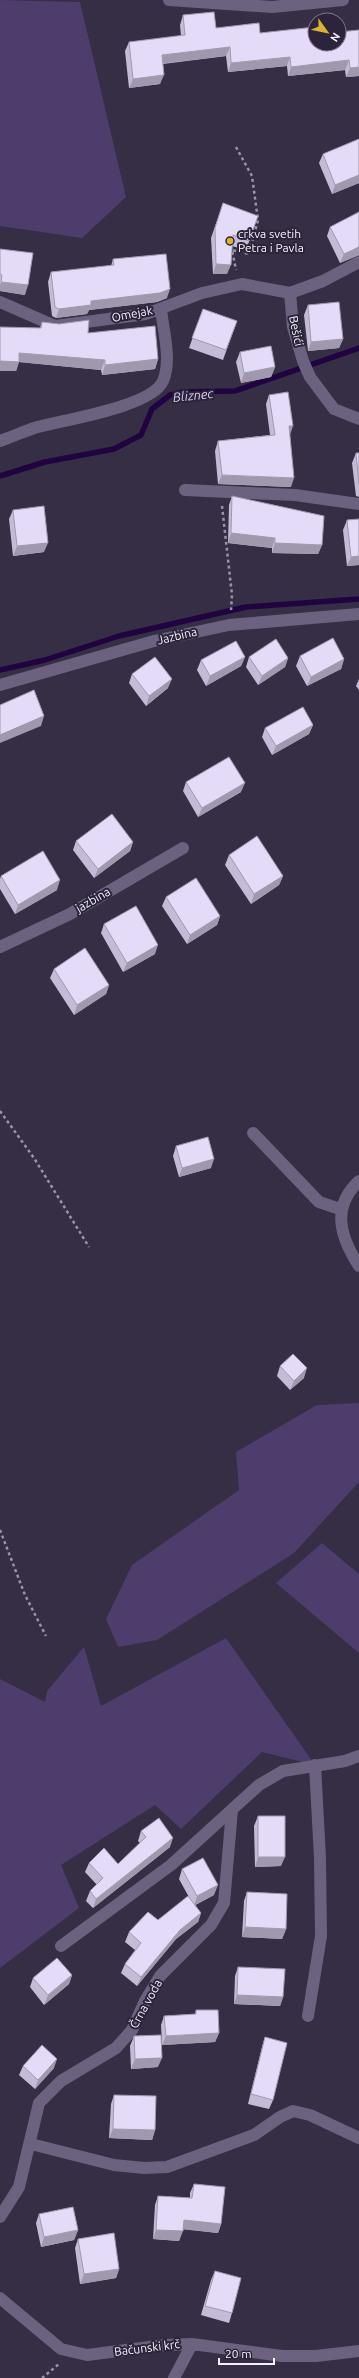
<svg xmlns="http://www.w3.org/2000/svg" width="359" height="2378" font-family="Ubuntu,sans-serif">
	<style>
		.green { fill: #4d3d6c }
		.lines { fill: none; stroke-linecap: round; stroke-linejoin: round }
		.stream { stroke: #200340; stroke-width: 5.5 }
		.path { stroke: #9994a6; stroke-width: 2.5; stroke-dasharray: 3 3; stroke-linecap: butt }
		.minor { stroke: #6c6280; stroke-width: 12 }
		.wall { fill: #c4bcd6 }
		.shaded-wall { fill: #a099ae }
		.building { fill: #e4dbf9; stroke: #a099ae }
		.poi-dot { fill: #dcb233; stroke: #2b243a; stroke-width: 1.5 }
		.labels { text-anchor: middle; stroke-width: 4; stroke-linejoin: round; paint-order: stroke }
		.poi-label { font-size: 12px; fill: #f4f1fd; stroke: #2b243a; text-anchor: start }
		.street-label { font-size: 12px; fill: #f4f1fd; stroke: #2b243a }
		.water-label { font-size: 13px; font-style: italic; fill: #dbcff6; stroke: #2b243a }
	</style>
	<rect width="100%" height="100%" fill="#352e45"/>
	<path class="green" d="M 0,0 L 80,2 L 126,197 L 82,238 L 0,226 Z
		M 359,1403 L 359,1482 L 294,1553 L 157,1640 L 118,1647 L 106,1619 L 132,1565 L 239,1490 L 236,1452 L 317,1405 Z
		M 322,1543 L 359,1574 L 359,1653 L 276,1583 Z
		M 226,1638 L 315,1765 L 262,1752 L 181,1829 L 155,1805 L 61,1865 L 79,1908 L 0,1968 L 0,1679 L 45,1702 L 47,1691 L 84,1647 L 101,1706 Z"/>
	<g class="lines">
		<path class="stream" d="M 0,476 L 45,462 L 114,449 L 141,435 L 152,409 L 170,395 L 183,392 L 235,391 L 359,348
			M 0,670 L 45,660 L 119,636 L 246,607 L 359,599"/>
		<path class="path" d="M 236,147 L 252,176 L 258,220 L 249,254 L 232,250 L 236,270
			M 222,506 L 232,595 L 231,610
			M 0,1111 L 34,1158 L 89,1247
			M 0,1530 L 25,1595 L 46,1636
			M 42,2378 L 59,2364"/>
		<path class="minor" d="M 169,0 L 272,7 L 343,0
			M 359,262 L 323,281 L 290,293 L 293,327 L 303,361 L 310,377 L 334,409 L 359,419
			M 0,302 L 55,326 L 146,314 L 202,293 L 242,284 L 290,293
			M 0,441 C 11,437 23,432 34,428 C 62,420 152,407 163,381 C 172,360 163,330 161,309
			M 185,490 L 295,495 L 359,504
			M 0,685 L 154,641 L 229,625 L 359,614
			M 0,947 L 70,914 L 183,848
			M 253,1133 L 319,1202 L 340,1209
			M 359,1181 C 331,1207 340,1237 359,1266
			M 61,1946 L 171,1865 L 259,1785 L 283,1771 L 345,1761 L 359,1756
			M 308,2016 L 321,1936 L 320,1858 L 315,1765
			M 31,2144 L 114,2165 L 144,2168 L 167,2167 L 254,2135 L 280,2117 L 293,2111 L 310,2115 L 359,2138
			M 0,2217 L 19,2187 L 39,2103 L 61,2081 L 116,2048 L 132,2030 L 145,2001 L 160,1976 L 211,1925 L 224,1903 L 232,1810
			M 0,2298 L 61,2349 L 87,2355 L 165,2345 L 192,2344 L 282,2356 L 316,2356 L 359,2351
			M 174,2378 L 192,2344"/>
	</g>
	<path class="wall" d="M 183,15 L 216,28 L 260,33 L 315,44 L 359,30 L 359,76 L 346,77 L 345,70 L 288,76 L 287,66 L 228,72 L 226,56 L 163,64 L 160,84 L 129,88 L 125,51 L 129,42 L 181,36 L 180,25 Z
		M 359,139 L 359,183 L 332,194 L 319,163 L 323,154 Z
		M 223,203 L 258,216 L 246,250 L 232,246 L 227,274 L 213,274 L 211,238 Z
		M 330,227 L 359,255 L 340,263 L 327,236 Z
		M 0,249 L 25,295 L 0,291 Z
		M 113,259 L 167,298 L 157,302 L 89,310 L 87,314 L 56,318 L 52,316 L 48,282 L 51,272 L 111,266 Z
		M 308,305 L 343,339 L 339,348 L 308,351 L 304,315 Z
		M 203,309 L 237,321 L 223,360 L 189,348 Z
		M 42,322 L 88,333 L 158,359 L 155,369 L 102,375 L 101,370 L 19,362 L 16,371 L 0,371 L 40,328 Z
		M 240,352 L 275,367 L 271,377 L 241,383 L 236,362 Z
		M 269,395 L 290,435 L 291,487 L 218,484 L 215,451 L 218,441 L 270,435 L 266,404 Z
		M 356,453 L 359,453 L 359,497 L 356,496 L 352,463 Z
		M 232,496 L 322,545 L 318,554 L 272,553 L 272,548 L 228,543 L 229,505 Z
		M 13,510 L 44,552 L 13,556 L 9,519 Z
		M 347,520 L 359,565 L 347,566 L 343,530 Z
		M 300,656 L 344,659 L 341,669 L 307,686 L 296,666 Z
		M 245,657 L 241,666 L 206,686 L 197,670 L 201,660 Z
		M 249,657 L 288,658 L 285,667 L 258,685 L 246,667 Z
		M 132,674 L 168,688 L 146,706 L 129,683 Z
		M 359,679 L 359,690 L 356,686 Z
		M 313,725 L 309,734 L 272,755 L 262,737 L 265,728 Z
		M 186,782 L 241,792 L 198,817 L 183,791 Z
		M 76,841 L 133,842 L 130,851 L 94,878 L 73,850 Z
		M 229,855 L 283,876 L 279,885 L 251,904 L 225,865 Z
		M 1,876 L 57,890 L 15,914 L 0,889 L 0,879 Z
		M 166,897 L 220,916 L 217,925 L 187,944 L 162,906 Z
		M 104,924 L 155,954 L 123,972 L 101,933 Z
		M 54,969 L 109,985 L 106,994 L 74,1015 L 50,978 Z
		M 176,1146 L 211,1168 L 179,1177 L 173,1156 Z
		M 280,1366 L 304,1378 L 290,1390 L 277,1376 Z
		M 258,1816 L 281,1866 L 255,1867 L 254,1826 Z
		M 141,1831 L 170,1847 L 93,1908 L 86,1901 L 90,1891 L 97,1885 L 85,1872 L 89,1863 L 118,1864 L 140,1843 L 138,1841 Z
		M 182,1869 L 214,1895 L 195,1905 L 201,1913 L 198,1922 L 176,1939 L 137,1986 L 121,1973 L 125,1964 L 135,1950 L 125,1942 L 129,1932 L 158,1920 L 190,1899 L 179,1879 Z
		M 247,1892 L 286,1929 L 282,1939 L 242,1937 L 244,1901 Z
		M 238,1967 L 283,1997 L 280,2006 L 234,2004 L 235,1976 Z
		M 72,1975 L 69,1984 L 44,2005 L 30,1987 L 33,1978 Z
		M 196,2010 L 219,2033 L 215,2042 L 162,2045 L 161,2025 L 164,2016 L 195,2014 Z
		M 134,2036 L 158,2067 L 131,2069 L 130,2046 Z
		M 265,2037 L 273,2100 L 269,2109 L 248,2104 L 262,2047 Z
		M 23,2066 L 54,2068 L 35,2089 L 19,2075 Z
		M 114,2095 L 155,2130 L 152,2140 L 109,2138 L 111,2104 Z
		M 194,2184 L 221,2224 L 218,2233 L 183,2229 L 179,2241 L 153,2239 L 155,2205 L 158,2196 L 190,2198 L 190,2193 Z
		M 39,2214 L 78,2230 L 74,2240 L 41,2247 L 36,2223 Z
		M 78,2239 L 119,2269 L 116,2278 L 80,2284 L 75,2248 Z
		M 215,2271 L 232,2313 L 229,2323 L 201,2315 L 211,2280 Z"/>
	<path class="shaded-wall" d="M 230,47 L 226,56 L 158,64 L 162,55 Z
		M 290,57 L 287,66 L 228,72 L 231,63 Z
		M 349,60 L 345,70 L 288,76 L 291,67 Z
		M 359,67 L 359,76 L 346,77 L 350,68 Z
		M 164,75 L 160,84 L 129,88 L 133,79 Z
		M 359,175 L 359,183 L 332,194 L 335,185 Z
		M 359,247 L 359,255 L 340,263 L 344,254 Z
		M 216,264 L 231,265 L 227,274 L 213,274 Z
		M 1,282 L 28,285 L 25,295 L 0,291 L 0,285 Z
		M 170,289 L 167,298 L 157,302 L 89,310 L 87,314 L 56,318 L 59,309 L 91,301 Z
		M 343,339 L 339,348 L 308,351 L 311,342 Z
		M 19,353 L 105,360 L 101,370 L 19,362 L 16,371 L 0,371 L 0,361 Z
		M 158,359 L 155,369 L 102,375 L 105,365 Z
		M 275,367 L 271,377 L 241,383 L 244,373 Z
		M 289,426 L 293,426 L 290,435 Z
		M 222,475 L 294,478 L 291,487 L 218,484 Z
		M 231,533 L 275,538 L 272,548 L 228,543 Z
		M 48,543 L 44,552 L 13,556 L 17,546 Z
		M 275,543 L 322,545 L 318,554 L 272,553 Z
		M 359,556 L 359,565 L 347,566 L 351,557 Z
		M 245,657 L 241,666 L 206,686 L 210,676 Z
		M 288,658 L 285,667 L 258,685 L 262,676 Z
		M 344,659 L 341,669 L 307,686 L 311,677 Z
		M 172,679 L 168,688 L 146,706 L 149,696 Z
		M 44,716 L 41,726 L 0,743 L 0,735 Z
		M 313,725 L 309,734 L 272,755 L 276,746 Z
		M 245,783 L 241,792 L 198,817 L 202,808 Z
		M 133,842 L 130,851 L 94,878 L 98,869 Z
		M 283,876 L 279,885 L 251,904 L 254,894 Z
		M 60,880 L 57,890 L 15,914 L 18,905 Z
		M 220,916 L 217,925 L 187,944 L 190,935 Z
		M 158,945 L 155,954 L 123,972 L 127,963 Z
		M 109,985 L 106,994 L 74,1015 L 77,1005 Z
		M 214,1159 L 211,1168 L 179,1177 L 182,1168 Z
		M 307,1368 L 304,1378 L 290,1390 L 294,1381 Z
		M 173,1838 L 170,1847 L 93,1908 L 96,1899 Z
		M 258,1857 L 285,1857 L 281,1866 L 255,1867 Z
		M 218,1885 L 214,1895 L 194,1906 L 197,1896 Z
		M 201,1913 L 198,1922 L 176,1939 L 137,1986 L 141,1977 L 180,1930 Z
		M 245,1927 L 286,1929 L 282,1939 L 242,1937 Z
		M 72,1975 L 69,1984 L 44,2005 L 48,1995 Z
		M 237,1995 L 283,1997 L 280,2006 L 234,2004 Z
		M 219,2033 L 215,2042 L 162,2045 L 166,2036 Z
		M 162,2058 L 158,2067 L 131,2069 L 135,2059 Z
		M 57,2059 L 54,2068 L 35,2089 L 38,2080 Z
		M 113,2129 L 155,2130 L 152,2140 L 109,2138 Z
		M 184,2220 L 221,2224 L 218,2233 L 180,2229 Z
		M 78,2230 L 74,2240 L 41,2247 L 44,2237 Z
		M 156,2230 L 183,2231 L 179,2241 L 153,2239 Z
		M 119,2269 L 116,2278 L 80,2284 L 84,2274 Z"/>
	<path class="building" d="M 214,12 L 216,28 L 259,23 L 260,33 L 315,27 L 315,44 L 339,44 L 339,32 L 359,30 L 359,67 L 350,68 L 349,60 L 291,67 L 290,57 L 231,63 L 230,47 L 162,55 L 164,75 L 133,79 L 129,42 L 185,35 L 183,15 Z
		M 359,139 L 359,175 L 335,185 L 323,154 Z
		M 223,203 L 258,216 L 249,241 L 233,235 L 231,265 L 216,264 L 215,228 Z
		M 359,212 L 359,247 L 344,254 L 330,227 Z
		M 0,249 L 33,253 L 28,285 L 1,282 L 2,275 L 0,274 Z
		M 166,254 L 170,289 L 160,293 L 91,301 L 91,305 L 59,309 L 55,307 L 51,272 L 114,265 L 113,259 Z
		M 339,302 L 343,339 L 311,342 L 308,305 Z
		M 203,309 L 237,321 L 226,350 L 192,338 Z
		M 89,320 L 88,333 L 155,326 L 158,359 L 105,365 L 105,360 L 19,353 L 19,362 L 0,361 L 0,327 L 41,328 L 42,322 L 59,324 Z
		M 271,346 L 275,367 L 244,373 L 240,352 Z
		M 288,392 L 293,426 L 289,426 L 294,478 L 222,475 L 218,441 L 275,435 L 269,395 Z
		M 356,453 L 359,453 L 359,484 Z
		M 232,496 L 324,516 L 322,545 L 275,543 L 275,538 L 231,533 Z
		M 44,506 L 48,543 L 17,546 L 13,510 Z
		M 359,519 L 359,556 L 351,557 L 347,520 Z
		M 333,638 L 344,659 L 311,677 L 300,656 Z
		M 276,639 L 288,658 L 262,676 L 249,657 Z
		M 236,641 L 245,657 L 210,676 L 201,660 Z
		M 155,657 L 172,679 L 149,696 L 132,674 Z
		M 34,690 L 44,716 L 0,735 L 0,705 Z
		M 303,707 L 313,725 L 276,746 L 265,728 Z
		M 229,757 L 245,783 L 202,808 L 186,782 Z
		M 112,814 L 133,842 L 98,869 L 76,841 Z
		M 257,836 L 283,876 L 254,894 L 229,855 Z
		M 43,851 L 60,880 L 18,905 L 1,876 Z
		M 196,878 L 220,916 L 190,935 L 166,897 Z
		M 136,906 L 158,945 L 127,963 L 104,924 Z
		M 85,948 L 109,985 L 77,1005 L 54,969 Z
		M 208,1137 L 214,1159 L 182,1168 L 176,1146 Z
		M 293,1354 L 307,1368 L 294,1381 L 280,1366 Z
		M 258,1816 L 285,1816 L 285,1857 L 258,1857 Z
		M 159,1818 L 173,1838 L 96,1899 L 90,1891 L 103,1878 L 89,1863 L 104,1848 L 118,1864 L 146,1837 L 141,1831 Z
		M 203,1858 L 218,1885 L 197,1896 L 182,1869 Z
		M 247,1892 L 287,1894 L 286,1929 L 245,1927 Z
		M 188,1896 L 201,1913 L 180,1930 L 141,1977 L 125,1964 L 141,1943 L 129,1932 L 148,1912 L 158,1920 Z
		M 57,1958 L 72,1975 L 48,1995 L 33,1978 Z
		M 238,1967 L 285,1969 L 283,1997 L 237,1995 Z
		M 196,2010 L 218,2010 L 219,2033 L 166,2036 L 164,2016 L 196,2014 Z
		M 161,2035 L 162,2058 L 135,2059 L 134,2036 Z
		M 265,2037 L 287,2043 L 273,2100 L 251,2094 Z
		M 42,2045 L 57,2059 L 38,2080 L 23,2066 Z
		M 114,2095 L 156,2096 L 155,2130 L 113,2129 Z
		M 194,2184 L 225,2187 L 221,2224 L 184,2220 L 183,2231 L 156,2230 L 158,2196 L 192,2198 Z
		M 73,2207 L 78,2230 L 44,2237 L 39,2214 Z
		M 114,2233 L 119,2269 L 84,2274 L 78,2239 Z
		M 215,2271 L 241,2278 L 232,2313 L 205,2306 Z"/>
	<circle class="poi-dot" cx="230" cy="241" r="4"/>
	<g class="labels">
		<g class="poi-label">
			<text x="238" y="238">crkva svetih<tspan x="238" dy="14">Petra i Pavla</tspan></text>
		</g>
		<g class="street-label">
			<text transform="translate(132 314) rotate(-11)" y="4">Omejak</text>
			<text transform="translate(296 331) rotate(78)" y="4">Bešići</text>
			<text transform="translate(177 636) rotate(-13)" y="4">Jazbina</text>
			<text transform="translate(93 900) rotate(-30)" y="4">jazbina</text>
			<text transform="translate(146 2004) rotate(-61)" y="4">Črna voda</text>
			<text transform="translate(147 2348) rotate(-7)" y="4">Bačunski krč</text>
		</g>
		<g class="water-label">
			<text transform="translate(193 395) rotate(-6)" y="5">Bliznec</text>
		</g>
	</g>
	<g transform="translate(327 32) rotate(123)"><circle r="19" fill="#2b243a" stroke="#7b7688"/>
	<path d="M0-3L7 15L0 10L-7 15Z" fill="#dcb233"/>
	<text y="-6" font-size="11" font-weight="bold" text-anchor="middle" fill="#f4f1fd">N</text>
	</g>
	<path d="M219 2358v6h55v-6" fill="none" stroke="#f4f1fd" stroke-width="2"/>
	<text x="225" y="2358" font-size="12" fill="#f4f1fd" stroke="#2b243a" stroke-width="3" paint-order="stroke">20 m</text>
</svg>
